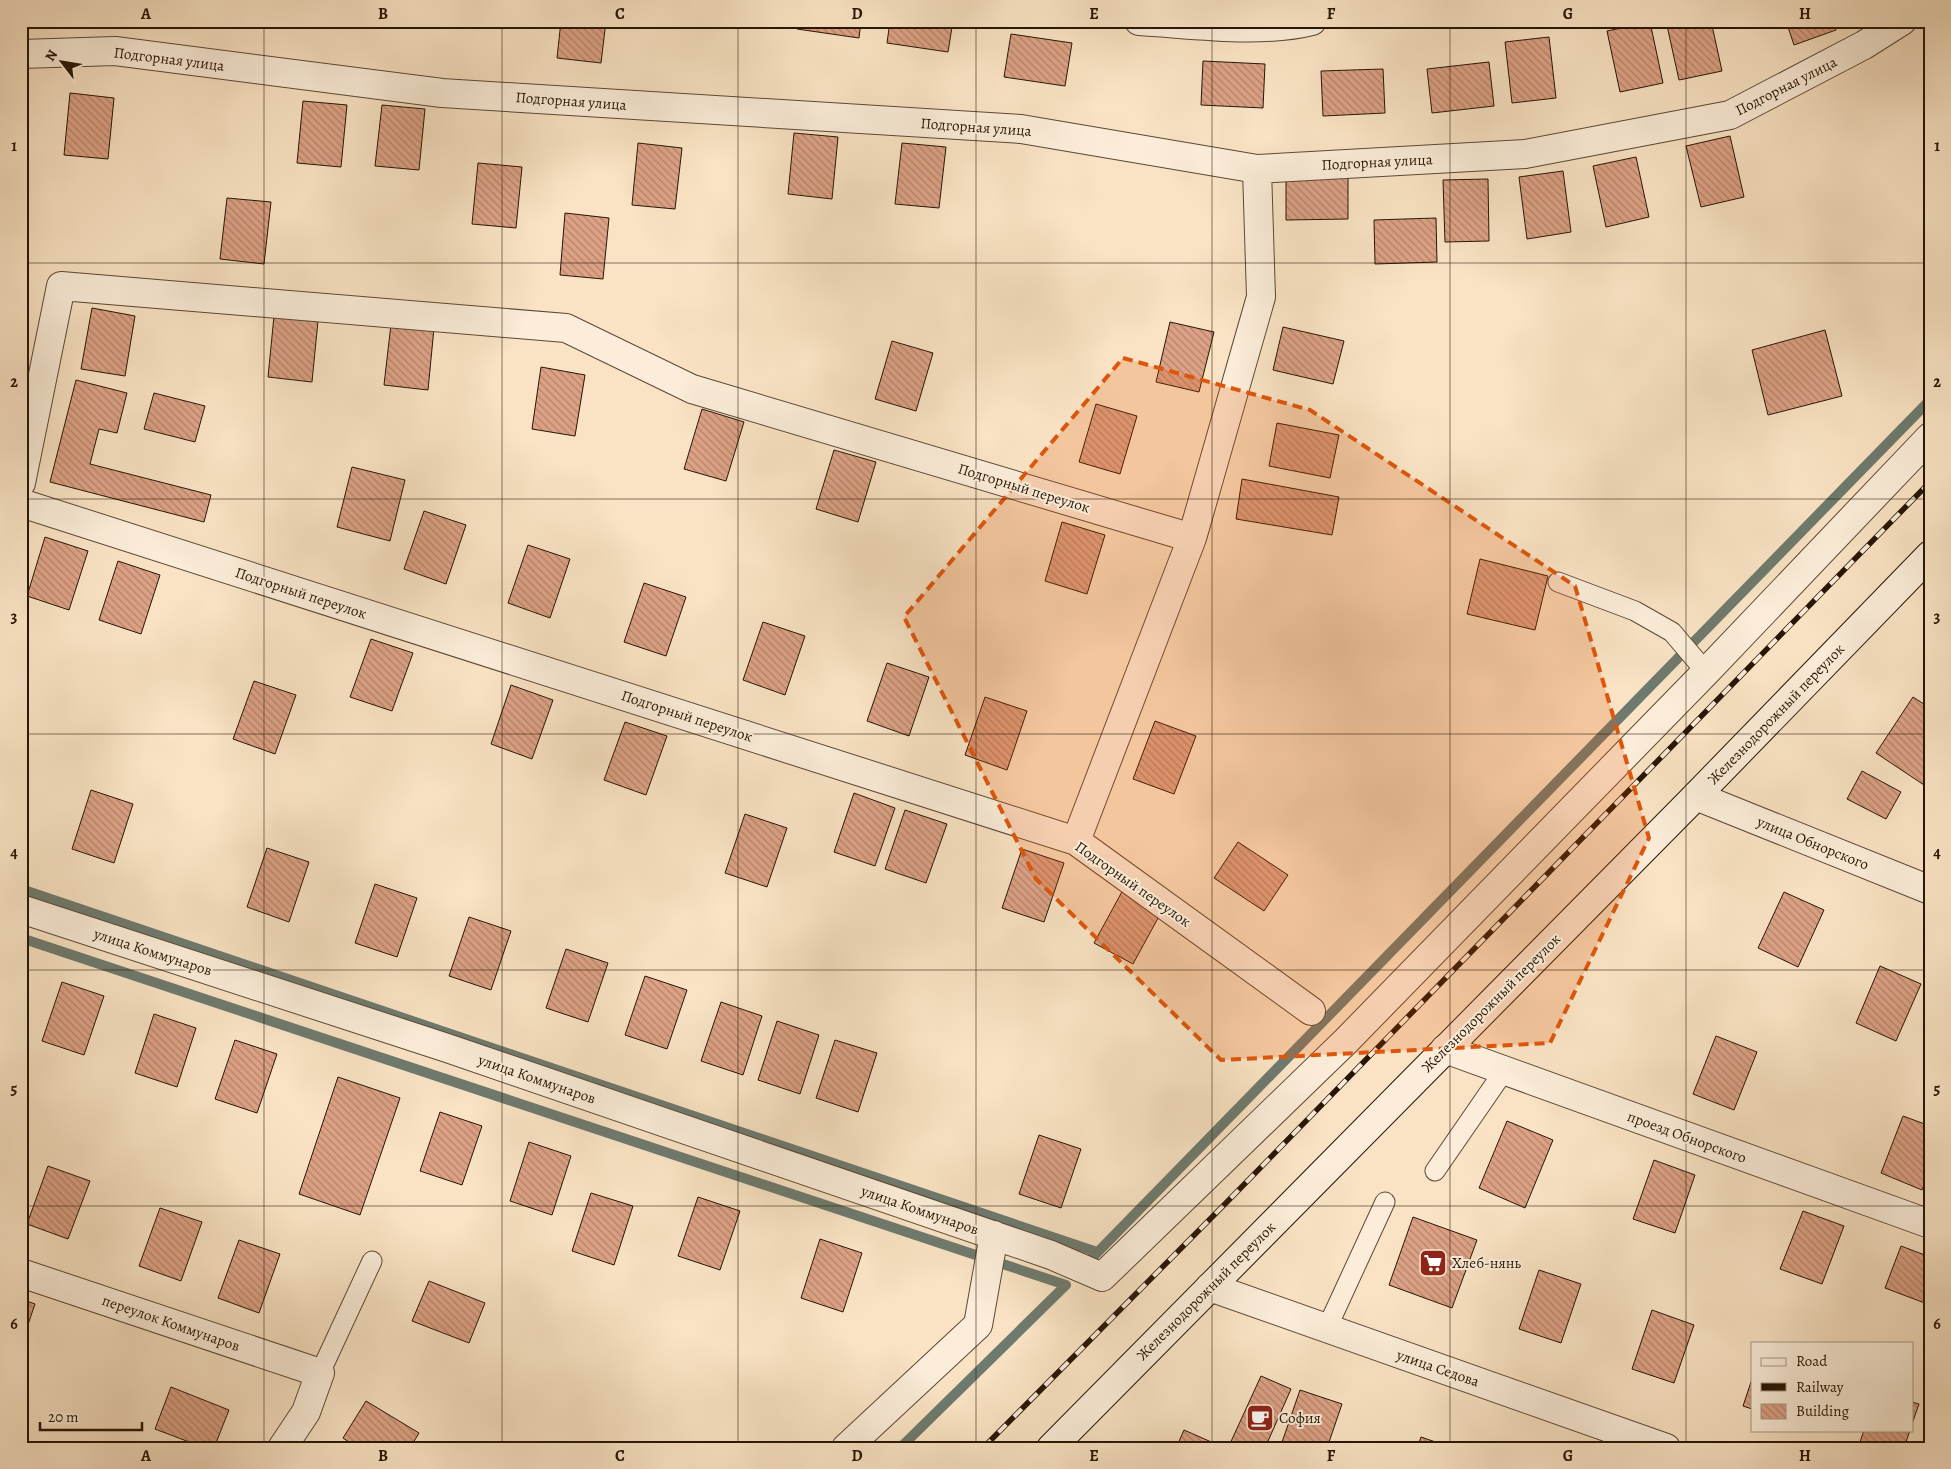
<svg xmlns="http://www.w3.org/2000/svg" width="1951" height="1469" font-family="Alegreya,serif">
	<style>
		.lines { fill: none; stroke-linecap: round; stroke-linejoin: round }
		.stream { stroke: #6e7a6e; stroke-width: 10 }
		.building { fill: url(#building-back-hatch); stroke: #271504 }
		.lane-casing { stroke: #5c4834; stroke-width: 21 }
		.street-casing { stroke: #5c4834; stroke-width: 30 }
		.secondary-casing { stroke: #271504; stroke-width: 30 }
		.lane { stroke: #fbedd9; stroke-width: 19 }
		.street { stroke: #fbedd9; stroke-width: 28 }
		.secondary { stroke: #fbedd9; stroke-width: 28 }
		.rail-casing { stroke: #271504; stroke-width: 5.5 }
		.rail { stroke: #fbedd9; stroke-width: 4; stroke-dasharray: 11; stroke-linecap: butt }
		.marked { fill: #de560c; fill-opacity: 0.2; stroke: #de560c; stroke-width: 4; stroke-dasharray: 10 6; stroke-linejoin: round }
		.grid { fill: none; stroke: #271504; stroke-width: 1; stroke-opacity: 0.55 }
		.labels { text-anchor: middle; stroke-width: 4; stroke-linejoin: round; paint-order: stroke }
		.street-label { font-size: 15px; fill: #271504; stroke: #fbedd9 }
		.poi-label { font-size: 15px; fill: #271504; stroke: #fbedd9; text-anchor: start }
		.neatline { fill: none; stroke: #271504; stroke-width: 2 }
		.grid-label { font-size: 16px; text-anchor: middle; font-weight: bold; fill: #271504 }
	</style>
	<defs>
		<pattern id="building-back-hatch" width="6" height="6" patternUnits="userSpaceOnUse" patternTransform="scale(1.25)"><rect width="6" height="6" fill="#dda286"/><path d="M-1 5l2 2M0 0l6 6M5-1l2 2" fill="none" stroke="#b3836b"/></pattern>
	</defs>
	<rect width="100%" height="100%" fill="#f9e3c4"/>
	<filter id="stains"><feTurbulence type="fractalNoise" baseFrequency=".004" numOctaves="4"/><feColorMatrix values="0 0 0 0 .2 0 0 0 0 .09 0 0 0 0 .02 0 0 0 .5 -.17"/></filter>
	<radialGradient id="worn" r=".72"><stop offset=".6" stop-color="#630" stop-opacity="0"/><stop offset="1" stop-color="#630" stop-opacity=".3"/></radialGradient>
	<g class="lines">
		<path class="stream" d="M 21,889 L 1097,1252
			M 21,938 L 1066,1285 L 900,1448
			M 1091,1259 L 1930,400"/>
	</g>
	<path class="building" d="M 561,21 L 606,21 L 601,63 L 557,58 Z
		M 798,21 L 861,21 L 859,38 L 797,29 Z
		M 890,21 L 953,21 L 948,52 L 887,43 Z
		M 1666,21 L 1711,21 L 1722,71 L 1679,80 Z
		M 1786,21 L 1833,21 L 1836,30 L 1794,45 Z
		M 1650,22 L 1663,83 L 1620,92 L 1607,31 Z
		M 1011,34 L 1072,43 L 1065,86 L 1004,77 Z
		M 1549,37 L 1556,98 L 1512,103 L 1505,42 Z
		M 1203,61 L 1265,64 L 1263,108 L 1201,105 Z
		M 1489,62 L 1494,106 L 1432,113 L 1427,69 Z
		M 1383,69 L 1385,113 L 1323,116 L 1321,71 Z
		M 70,93 L 114,98 L 108,159 L 64,155 Z
		M 303,101 L 347,105 L 341,167 L 297,163 Z
		M 382,105 L 425,109 L 419,170 L 375,166 Z
		M 794,133 L 838,137 L 832,199 L 788,194 Z
		M 1730,136 L 1744,197 L 1701,207 L 1686,146 Z
		M 638,143 L 682,148 L 675,209 L 632,205 Z
		M 902,143 L 946,147 L 939,208 L 895,204 Z
		M 1636,157 L 1649,217 L 1606,227 L 1593,166 Z
		M 478,163 L 522,167 L 516,228 L 472,224 Z
		M 1563,171 L 1571,232 L 1527,239 L 1519,177 Z
		M 1348,175 L 1348,219 L 1286,220 L 1286,176 Z
		M 1488,179 L 1489,241 L 1445,242 L 1443,180 Z
		M 227,198 L 271,202 L 264,264 L 220,259 Z
		M 565,213 L 609,218 L 603,279 L 560,275 Z
		M 1436,218 L 1437,262 L 1375,264 L 1374,220 Z
		M 92,308 L 135,316 L 125,376 L 81,369 Z
		M 274,316 L 318,321 L 312,382 L 268,377 Z
		M 1170,322 L 1214,332 L 1199,392 L 1156,382 Z
		M 391,324 L 434,328 L 428,390 L 384,385 Z
		M 1283,327 L 1344,341 L 1333,384 L 1273,370 Z
		M 1825,330 L 1842,396 L 1768,415 L 1752,350 Z
		M 892,341 L 933,353 L 916,411 L 875,399 Z
		M 541,367 L 585,375 L 575,436 L 532,429 Z
		M 76,380 L 127,393 L 117,433 L 99,429 L 90,464 L 211,495 L 204,522 L 50,482 Z
		M 154,393 L 205,406 L 195,442 L 144,429 Z
		M 1096,404 L 1137,416 L 1120,474 L 1079,462 Z
		M 702,409 L 744,422 L 726,481 L 684,469 Z
		M 1277,423 L 1339,435 L 1330,478 L 1269,466 Z
		M 834,450 L 876,462 L 858,522 L 816,509 Z
		M 352,467 L 405,480 L 390,541 L 337,527 Z
		M 1242,479 L 1339,497 L 1332,535 L 1236,519 Z
		M 424,511 L 466,525 L 446,584 L 404,569 Z
		M 1062,522 L 1105,535 L 1087,594 L 1045,581 Z
		M 45,537 L 88,551 L 69,610 L 27,596 Z
		M 528,545 L 570,559 L 550,618 L 508,603 Z
		M 1480,559 L 1548,576 L 1535,630 L 1467,614 Z
		M 118,561 L 160,575 L 141,634 L 99,620 Z
		M 644,583 L 686,597 L 666,656 L 624,642 Z
		M 763,622 L 805,636 L 785,695 L 743,680 Z
		M 371,639 L 413,653 L 392,711 L 350,697 Z
		M 887,663 L 929,677 L 909,736 L 867,721 Z
		M 254,681 L 296,695 L 275,754 L 233,739 Z
		M 511,685 L 553,700 L 532,759 L 491,744 Z
		M 985,697 L 1027,711 L 1007,770 L 965,755 Z
		M 1913,697 L 1930,708 L 1930,789 L 1876,753 Z
		M 1155,721 L 1196,736 L 1174,794 L 1133,779 Z
		M 625,722 L 667,736 L 646,795 L 604,780 Z
		M 21,766 L 27,768 L 21,785 Z
		M 1862,771 L 1901,792 L 1886,819 L 1847,799 Z
		M 91,790 L 133,804 L 114,863 L 72,849 Z
		M 854,793 L 895,808 L 875,866 L 834,852 Z
		M 905,810 L 947,824 L 926,883 L 885,869 Z
		M 745,814 L 787,828 L 767,887 L 725,873 Z
		M 1238,842 L 1288,875 L 1264,911 L 1214,878 Z
		M 267,848 L 309,862 L 289,922 L 247,907 Z
		M 1022,849 L 1064,863 L 1044,922 L 1002,908 Z
		M 375,884 L 417,898 L 397,957 L 355,943 Z
		M 1124,888 L 1163,909 L 1133,964 L 1094,943 Z
		M 1784,892 L 1824,910 L 1798,967 L 1758,948 Z
		M 469,917 L 511,931 L 491,990 L 449,976 Z
		M 566,949 L 608,963 L 588,1022 L 546,1008 Z
		M 1880,966 L 1921,984 L 1896,1041 L 1856,1023 Z
		M 645,976 L 687,990 L 667,1049 L 625,1035 Z
		M 62,982 L 104,996 L 84,1055 L 42,1041 Z
		M 721,1002 L 762,1016 L 743,1075 L 701,1061 Z
		M 154,1014 L 196,1028 L 177,1087 L 135,1073 Z
		M 777,1021 L 819,1035 L 800,1094 L 758,1080 Z
		M 1716,1036 L 1757,1052 L 1734,1110 L 1693,1094 Z
		M 235,1040 L 277,1054 L 257,1113 L 215,1099 Z
		M 835,1040 L 877,1053 L 858,1112 L 816,1098 Z
		M 338,1077 L 400,1098 L 360,1215 L 299,1194 Z
		M 440,1112 L 482,1126 L 462,1185 L 420,1171 Z
		M 1903,1116 L 1930,1126 L 1930,1170 L 1922,1190 L 1881,1173 Z
		M 1507,1121 L 1553,1140 L 1525,1208 L 1479,1188 Z
		M 1039,1135 L 1081,1149 L 1061,1208 L 1019,1194 Z
		M 529,1142 L 571,1156 L 552,1215 L 510,1201 Z
		M 1654,1160 L 1695,1175 L 1675,1233 L 1633,1219 Z
		M 48,1166 L 90,1181 L 68,1239 L 27,1224 Z
		M 591,1193 L 633,1206 L 614,1265 L 572,1251 Z
		M 698,1197 L 740,1211 L 720,1270 L 678,1256 Z
		M 160,1208 L 202,1222 L 181,1281 L 139,1266 Z
		M 1803,1211 L 1844,1226 L 1822,1284 L 1780,1269 Z
		M 1413,1217 L 1477,1240 L 1452,1308 L 1389,1285 Z
		M 820,1239 L 862,1253 L 843,1312 L 801,1298 Z
		M 239,1240 L 280,1254 L 259,1313 L 218,1298 Z
		M 1901,1246 L 1930,1257 L 1930,1305 L 1885,1288 Z
		M 1539,1270 L 1581,1284 L 1561,1343 L 1519,1329 Z
		M 429,1281 L 485,1303 L 469,1343 L 412,1321 Z
		M 21,1299 L 35,1304 L 21,1345 Z
		M 1652,1310 L 1694,1325 L 1674,1383 L 1632,1369 Z
		M 1261,1376 L 1291,1389 L 1265,1448 L 1228,1448 Z
		M 1752,1379 L 1752,1409 L 1743,1406 Z
		M 171,1387 L 229,1410 L 214,1448 L 205,1448 L 155,1429 Z
		M 1300,1390 L 1342,1404 L 1327,1448 L 1280,1448 Z
		M 366,1401 L 419,1433 L 410,1448 L 358,1448 L 343,1438 Z
		M 1912,1402 L 1919,1404 L 1912,1424 Z
		M 1184,1430 L 1225,1448 L 1176,1448 Z
		M 1864,1430 L 1910,1430 L 1904,1448 L 1858,1448 Z
		M 1421,1437 L 1453,1448 L 1417,1448 Z"/>
	<g class="lines">
		<g class="lane-casing">
			<path id="lane" d="M 1558,582 L 1635,611 L 1672,632 L 1706,672
				M 1435,1171 L 1504,1071
				M 1327,1328 L 1385,1202
				M 320,1373 L 372,1261"/>
		</g>
		<g class="street-casing">
			<path id="street" d="M 1139,21 C 1191,24 1262,34 1312,21
				M 21,54 L 115,51 L 442,93 L 1021,129 L 1257,169 L 1525,154 L 1730,115 L 1864,45 L 1902,21
				M 21,483 L 61,286 L 566,328 L 692,389 L 1192,538
				M 21,503 L 1076,841 L 1311,1011
				M 1696,796 L 1930,890
				M 1076,841 L 1192,538 L 1261,297 L 1257,169
				M 21,909 L 447,1048 L 1051,1255 L 1102,1277 L 1346,1041 L 1706,672 L 1930,437
				M 1445,1049 L 1930,1224
				M 21,1273 L 320,1373 L 306,1412 L 282,1448
				M 1210,1287 L 1666,1448
				M 846,1448 L 978,1325 L 994,1235"/>
		</g>
		<g class="secondary-casing">
			<path id="secondary" d="M 1051,1448 L 1696,796 L 1930,555"/>
		</g>
		<use href="#lane" class="lane"/>
		<use href="#street" class="street"/>
		<use href="#secondary" class="secondary"/>
		<g class="rail-casing">
			<path id="rail" d="M 983,1448 L 1224,1205 L 1930,482"/>
		</g>
		<use href="#rail" class="rail"/>
	</g>
	<path class="marked" d="M 1123,358 L 1310,410 L 1575,586 L 1649,838 L 1550,1043 L 1221,1060 L 1036,879 L 904,617 Z"/>
	<path class="grid" d="M 264,21 L 264,1448M 502,21 L 502,1448M 738,21 L 738,1448M 976,21 L 976,1448M 1212,21 L 1212,1448M 1450,21 L 1450,1448M 1686,21 L 1686,1448M 21,263 L 1930,263M 21,499 L 1930,499M 21,734 L 1930,734M 21,970 L 1930,970M 21,1206 L 1930,1206"/>
	<defs>
		<g id="supermarket-square" transform="scale(1.4375)"><rect x="-9" y="-9" width="18" height="18" rx="4" fill="#8f2418" stroke="#fbedd9"/><path d="M-6-5.5h2.5l.6 2H6L4.5 2H-2.5L-4.4-4H-6ZM-1.5 3.2a1.3 1.3 0 1 0 .1 0ZM3 3.2a1.3 1.3 0 1 0 .1 0Z" fill="#fff"/></g>
		<g id="cafe-square" transform="scale(1.4375)"><rect x="-9" y="-9" width="18" height="18" rx="4" fill="#8f2418" stroke="#fbedd9"/><path d="M-5.5-4.5H6V0H3Q3 3.5 0 3.5H-2.5Q-5.5 3.5-5.5 0ZM3-3.2v2h1.7v-2ZM-6 4.5H4V6H-6Z" fill="#fff"/></g>
	</defs>
	<g fill-rule="evenodd">
		<use href="#supermarket-square" x="1433" y="1263"/>
		<use href="#cafe-square" x="1260" y="1418"/>
	</g>
	<g class="labels">
		<g class="street-label">
			<text transform="translate(169 59) rotate(7)" y="5">Подгорная улица</text>
			<text transform="translate(1786 86) rotate(-27)" y="5">Подгорная улица</text>
			<text transform="translate(571 101) rotate(4)" y="5">Подгорная улица</text>
			<text transform="translate(976 127) rotate(4)" y="5">Подгорная улица</text>
			<text transform="translate(1377 162) rotate(-3)" y="5">Подгорная улица</text>
			<text transform="translate(1024 488) rotate(17)" y="5">Подгорный переулок</text>
			<text transform="translate(301 593) rotate(18)" y="5">Подгорный переулок</text>
			<text transform="translate(1776 714) rotate(-46)" y="5">Железнодорожный переулок</text>
			<text transform="translate(687 716) rotate(18)" y="5">Подгорный переулок</text>
			<text transform="translate(1813 843) rotate(22)" y="5">улица Обнорского</text>
			<text transform="translate(1133 884) rotate(35)" y="5">Подгорный переулок</text>
			<text transform="translate(153 952) rotate(18)" y="5">улица Коммунаров</text>
			<text transform="translate(1491 1003) rotate(-45)" y="5">Железнодорожный переулок</text>
			<text transform="translate(537 1079) rotate(19)" y="5">улица Коммунаров</text>
			<text transform="translate(1687 1137) rotate(20)" y="5">проезд Обнорского</text>
			<text transform="translate(920 1210) rotate(19)" y="5">улица Коммунаров</text>
			<text transform="translate(1206 1291) rotate(-45)" y="5">Железнодорожный переулок</text>
			<text transform="translate(171 1323) rotate(19)" y="5">переулок Коммунаров</text>
			<text transform="translate(1438 1368) rotate(19)" y="5">улица Седова</text>
		</g>
		<g class="poi-label">
			<text x="1452" y="1268">Хлеб-нянь</text>
			<text x="1279" y="1423">София</text>
		</g>
	</g>
	<rect width="1951" height="1469" fill="none" stroke="#f9e3c4" stroke-width="55"/>
	<rect x="1751" y="1342" width="162" height="90" fill="#fbedd9" stroke="#a69784"/>
	<rect x="1761" y="1358" width="25" height="8" fill="#fbedd9" stroke="#a69784"/>
	<text x="1796" y="1366" font-size="15" fill="#271504">Road</text>
	<rect x="1761" y="1383" width="25" height="8" fill="#271504" stroke="#a69784"/>
	<text x="1796" y="1392" font-size="15" fill="#271504">Railway</text>
	<rect x="1761" y="1404" width="25" height="15" fill="url(#building-back-hatch)" stroke="#a69784"/>
	<text x="1796" y="1416" font-size="15" fill="#271504">Building</text>
	<g transform="translate(62 62) rotate(301)" stroke="#fbedd9" stroke-width="4" paint-order="stroke">
	<path d="M0-4L9 19L0 12L-9 19Z" fill="#271504"/>
	<text y="-8" font-size="14" font-weight="bold" text-anchor="middle" fill="#271504">N</text>
	</g>
	<path d="M40 1422v8h102v-8" fill="none" stroke="#271504" stroke-width="2.5"/>
	<text x="48" y="1422" font-size="15" fill="#271504" stroke="#fbedd9" stroke-width="4" paint-order="stroke">20 m</text>
	<rect x="28" y="28" width="1896" height="1414" class="neatline"/>
	<g class="grid-label">
		<text x="146" y="19">A</text>
		<text x="383" y="19">B</text>
		<text x="620" y="19">C</text>
		<text x="857" y="19">D</text>
		<text x="1094" y="19">E</text>
		<text x="1331" y="19">F</text>
		<text x="1568" y="19">G</text>
		<text x="1805" y="19">H</text>
		<text x="14" y="151">1</text>
		<text x="1937" y="151">1</text>
		<text x="14" y="387">2</text>
		<text x="1937" y="387">2</text>
		<text x="14" y="622">3</text>
		<text x="1937" y="622">3</text>
		<text x="14" y="858">4</text>
		<text x="1937" y="858">4</text>
		<text x="14" y="1094">5</text>
		<text x="1937" y="1094">5</text>
		<text x="14" y="1329">6</text>
		<text x="1937" y="1329">6</text>
		<text x="146" y="1461">A</text>
		<text x="383" y="1461">B</text>
		<text x="620" y="1461">C</text>
		<text x="857" y="1461">D</text>
		<text x="1094" y="1461">E</text>
		<text x="1331" y="1461">F</text>
		<text x="1568" y="1461">G</text>
		<text x="1805" y="1461">H</text>
	</g>
	<rect width="100%" height="100%" filter="url(#stains)"/>
	<rect width="100%" height="100%" fill="url(#worn)"/>
</svg>
